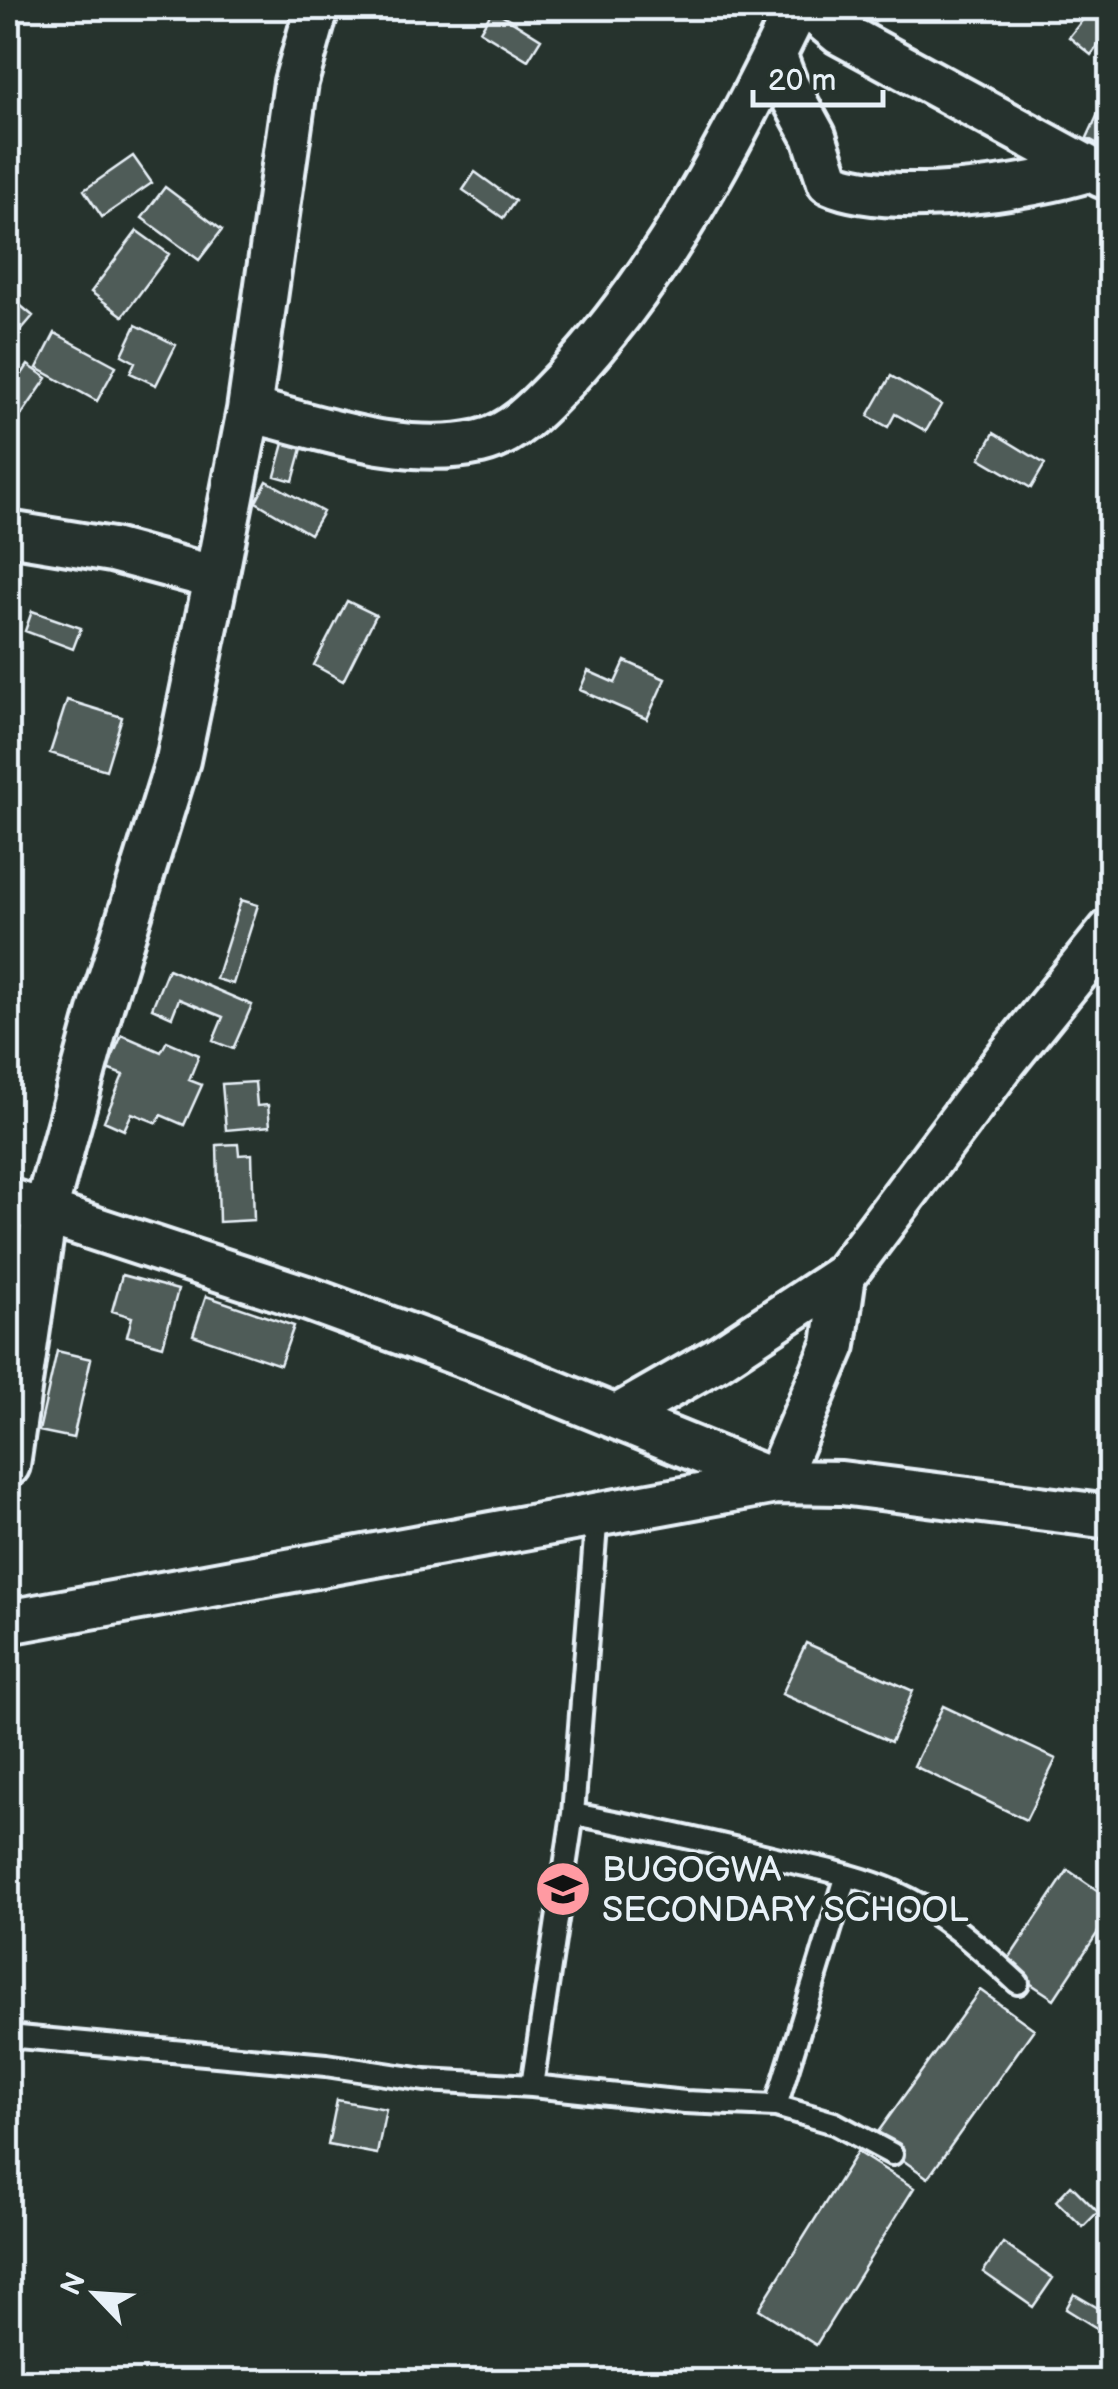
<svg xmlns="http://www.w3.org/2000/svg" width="1118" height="2389" font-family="'Balsamiq Sans',sans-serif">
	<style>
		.building { fill: #505c59; stroke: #e8f1f8; stroke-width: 2.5 }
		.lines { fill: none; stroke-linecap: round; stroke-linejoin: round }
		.lane-casing { stroke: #e8f1f8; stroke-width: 28 }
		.street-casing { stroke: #e8f1f8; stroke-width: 50 }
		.lane { stroke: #26332d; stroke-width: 20 }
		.street { stroke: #26332d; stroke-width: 42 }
		.labels { text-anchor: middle; stroke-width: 8; stroke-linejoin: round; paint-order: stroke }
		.poi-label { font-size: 35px; fill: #e8f1f8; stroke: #26332d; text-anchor: start }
	</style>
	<rect width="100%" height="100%" fill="#26332d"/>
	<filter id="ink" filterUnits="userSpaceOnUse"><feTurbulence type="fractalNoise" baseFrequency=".01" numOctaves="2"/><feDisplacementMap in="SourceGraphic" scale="20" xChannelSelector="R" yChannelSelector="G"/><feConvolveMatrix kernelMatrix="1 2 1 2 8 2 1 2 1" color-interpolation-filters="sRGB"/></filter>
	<g filter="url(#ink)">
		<path class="building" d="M 846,8 L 882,8 L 875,22 Z
			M 1092,8 L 1110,8 L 1110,30 L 1091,55 L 1069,37 Z
			M 493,9 L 541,39 L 528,60 L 480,31 Z
			M 1098,114 L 1110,120 L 1110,150 L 1087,138 Z
			M 133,156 L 152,183 L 102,217 L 84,190 Z
			M 475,172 L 515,201 L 503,218 L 463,190 Z
			M 165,187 L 222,230 L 199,260 L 142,218 Z
			M 137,231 L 169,254 L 123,316 L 91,292 Z
			M 8,295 L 33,316 L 11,342 L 8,339 Z
			M 136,325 L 176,345 L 156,385 L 130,373 L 135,362 L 122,355 Z
			M 55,333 L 116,366 L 97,401 L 37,368 Z
			M 28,365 L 47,378 L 16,423 L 8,418 L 8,395 Z
			M 891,376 L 941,405 L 926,431 L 895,414 L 888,427 L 868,416 Z
			M 994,433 L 1045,464 L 1031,488 L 980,458 Z
			M 286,436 L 304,441 L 293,481 L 275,476 Z
			M 267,481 L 323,512 L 310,534 L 256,502 Z
			M 347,601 L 376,615 L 343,681 L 314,665 Z
			M 32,611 L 81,628 L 73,649 L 25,631 Z
			M 625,661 L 665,679 L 647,719 L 580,690 L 588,671 L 615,683 Z
			M 67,700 L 122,717 L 106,770 L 50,753 Z
			M 241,900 L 258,905 L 233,984 L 216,979 Z
			M 168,969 L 252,1005 L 233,1049 L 213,1041 L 223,1017 L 179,999 L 172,1017 L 152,1008 Z
			M 122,1035 L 161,1052 L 167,1041 L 199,1055 L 189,1080 L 202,1085 L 184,1125 L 161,1115 L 157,1123 L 132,1113 L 124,1130 L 104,1121 L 123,1075 L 107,1069 Z
			M 255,1082 L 257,1106 L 268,1105 L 270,1126 L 226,1130 L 222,1084 Z
			M 238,1144 L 239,1155 L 252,1154 L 254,1220 L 219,1222 L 217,1145 Z
			M 122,1275 L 178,1290 L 163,1346 L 127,1336 L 132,1317 L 112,1311 Z
			M 206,1296 L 294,1326 L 280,1365 L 193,1335 Z
			M 57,1351 L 91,1359 L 73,1438 L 39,1431 Z
			M 806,1643 L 913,1691 L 891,1742 L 782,1694 Z
			M 943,1706 L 1056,1759 L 1026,1820 L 914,1766 Z
			M 1068,1870 L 1110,1899 L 1110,1914 L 1054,1999 L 1004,1966 Z
			M 980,1990 L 1034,2029 L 928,2178 L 873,2139 Z
			M 337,2100 L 386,2109 L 377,2154 L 328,2145 Z
			M 857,2152 L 914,2188 L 816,2345 L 759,2309 Z
			M 1071,2185 L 1098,2212 L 1083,2227 L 1056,2201 Z
			M 1003,2243 L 1053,2278 L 1033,2307 L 983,2272 Z
			M 1074,2294 L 1110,2315 L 1103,2332 L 1066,2309 Z"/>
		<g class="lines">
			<g class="lane-casing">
				<path id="lane" d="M 573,1814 C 644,1827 714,1843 784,1860 C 821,1869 860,1876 895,1892 C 942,1913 981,1949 1018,1983
					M 8,2036 L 326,2065 L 425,2080 L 532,2086 L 685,2102 L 776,2106 L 834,2123 L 892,2154
					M 532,2086 L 573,1814 L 597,1513
					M 776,2106 L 847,1875"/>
			</g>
			<g class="street-casing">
				<path id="street" d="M 810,8 L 840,33 L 1103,176
					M 774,54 L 785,83 L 814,136 L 829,182 C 888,209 1030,189 1091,169
					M 249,410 C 323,428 405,459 480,442 C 515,434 541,404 564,380 C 664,274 734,138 797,8
					M 8,533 L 112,550 L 216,578
					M 8,1200 L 309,1299 L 473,1359 L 776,1482 L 834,1345 L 844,1275
					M 616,1417 L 717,1359 L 844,1275 L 1005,1061 L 1110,931
					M 8,1465 L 45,1212 L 102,1004 L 178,760 L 216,578 L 249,410 L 296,82 L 317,8
					M 8,1622 L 776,1482 L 841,1483 L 1110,1517"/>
			</g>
			<use href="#lane" class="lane"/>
			<use href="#street" class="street"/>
		</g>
	</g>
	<defs>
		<g id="school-disc" transform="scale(2.875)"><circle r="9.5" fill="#ff9aa2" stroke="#26332d"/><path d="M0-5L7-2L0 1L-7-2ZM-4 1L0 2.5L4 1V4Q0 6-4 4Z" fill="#111"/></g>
	</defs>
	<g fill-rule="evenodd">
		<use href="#school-disc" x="563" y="1889"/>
	</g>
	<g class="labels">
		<g class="poi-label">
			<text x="602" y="1881">BUGOGWA<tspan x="602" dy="40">SECONDARY SCHOOL</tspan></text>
		</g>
	</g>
	<rect width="1118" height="2389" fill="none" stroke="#26332d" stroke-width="40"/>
	<rect x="20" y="20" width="1078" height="2349" fill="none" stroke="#e8f1f8" stroke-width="4" filter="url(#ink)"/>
	<g transform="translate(95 2294) rotate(295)" stroke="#26332d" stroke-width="8" paint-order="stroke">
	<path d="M0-8L18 38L0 25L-18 38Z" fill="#e8f1f8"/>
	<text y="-15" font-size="28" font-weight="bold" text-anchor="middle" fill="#e8f1f8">N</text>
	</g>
	<path d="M753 90v15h130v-15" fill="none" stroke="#e8f1f8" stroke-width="5"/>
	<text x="768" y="90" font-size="30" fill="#e8f1f8" stroke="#26332d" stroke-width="8" paint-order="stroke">20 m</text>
</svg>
